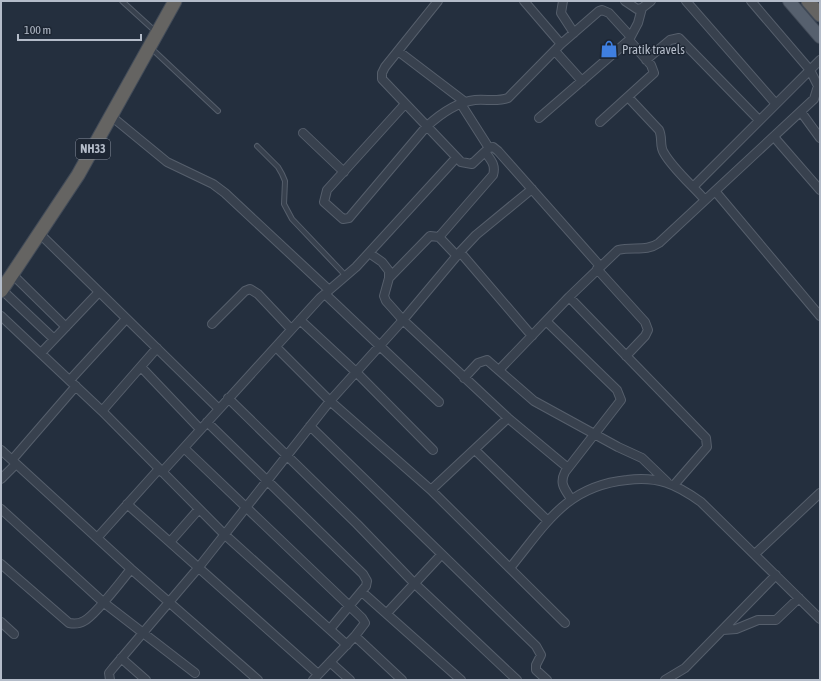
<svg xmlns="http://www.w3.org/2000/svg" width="821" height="681" font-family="'Asap Condensed',sans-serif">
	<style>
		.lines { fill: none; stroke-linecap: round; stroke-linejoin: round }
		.service-casing { stroke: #565f6c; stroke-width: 6 }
		.minor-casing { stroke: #565f6c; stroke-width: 10 }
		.primary-casing { stroke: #414a57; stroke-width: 14 }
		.trunk-casing { stroke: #434c59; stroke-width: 15 }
		.service { stroke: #38414e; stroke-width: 4 }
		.minor { stroke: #38414e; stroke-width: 8 }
		.primary { stroke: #56606e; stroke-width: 12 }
		.trunk { stroke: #656462; stroke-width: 13 }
		.labels { text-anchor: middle; stroke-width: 3; stroke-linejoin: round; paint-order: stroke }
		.shield { fill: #1d2633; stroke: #878f9c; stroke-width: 1 }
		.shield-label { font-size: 12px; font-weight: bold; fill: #b4bcc9 }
		.poi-label { font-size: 13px; fill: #b4bcc9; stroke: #1d2633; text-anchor: start }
	</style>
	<rect width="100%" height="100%" fill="#242f3e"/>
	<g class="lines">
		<g class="service-casing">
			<path id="service" d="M 122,1 L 156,32
				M 151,48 L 218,111
				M 257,146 L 278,167 L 282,174 L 285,181 L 284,204 L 292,219 L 346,276"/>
		</g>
		<g class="minor-casing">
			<path id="minor" d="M 438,1 L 385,67 L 382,73 L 382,79 L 461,162 L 472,164 L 489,148 L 493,147 L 498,151 L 600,266
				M 524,1 L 561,44
				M 563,1 L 561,13 L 574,33
				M 625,1 L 637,9 L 642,8 L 651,1
				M 686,1 L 776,104
				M 398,51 L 465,102
				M 555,51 L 582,81
				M 646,60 L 670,40 L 679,38 L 759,120
				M 628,97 L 659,130 C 663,138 659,146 664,153 C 673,169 693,186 705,200
				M 405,104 L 327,190 L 324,202 L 343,219 L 349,218 L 426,127 C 439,115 457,102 475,100 C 487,99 497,102 508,98 L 561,44 L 599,11 L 602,10 L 609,13 L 630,36
				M 461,104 L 489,148
				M 801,112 L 820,138
				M 111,116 L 167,162 L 213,184 L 225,193 L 329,290
				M 539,118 L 629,40
				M 600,122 L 654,73 L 651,65 L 629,40 L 638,23 L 642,8
				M 303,133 L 344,172
				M 774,137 L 820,190
				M 693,187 L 820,60
				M 715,191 L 820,316
				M 39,233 L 219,409
				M 439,237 L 493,175 C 496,165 491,160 485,152
				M 460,252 L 532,336
				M 369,253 L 382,262 L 389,271 L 389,278 L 384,296 L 386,301 L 403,320 L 508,418 L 568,468
				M 597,269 L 645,322 L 648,330 L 645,336 L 626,356
				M 12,274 L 66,327
				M 389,278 L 430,236 L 439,237 L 457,256
				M 2,290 L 54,339
				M 325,294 L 439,402
				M 569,297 L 706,438 L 707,447 L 674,485
				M 1,316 L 102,411 L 224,534 L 347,645
				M 300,320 L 356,372 L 433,450
				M 546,321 L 617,390 L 621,400 L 565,472 C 559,484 565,489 571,499
				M 212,324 L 245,291 L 250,289 L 258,294 L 291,329
				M 276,347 L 330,401 L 431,490 L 565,623
				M 41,353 L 99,292
				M 141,367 L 200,429
				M 499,370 L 569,297 L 618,250 C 633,246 646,252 659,243 L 814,99 L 818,86 L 810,70 L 751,1
				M 464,378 L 478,363 L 487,360 L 534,401 L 618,447 L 642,458 L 667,482
				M 70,380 L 126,319
				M 228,398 L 357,524 L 414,583 L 517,680
				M 102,411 L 157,348
				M 207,422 L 363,574 L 367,581 L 366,586 L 330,629
				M 310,426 L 536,646 L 541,655 L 536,665 L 536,670 L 547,680
				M 184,448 L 362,618 L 365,623 L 355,636 L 313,680
				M 1,450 L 131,569 L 258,680
				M 475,450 L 548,521
				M 12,460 L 76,386
				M 162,472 L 320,298 L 356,267 L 456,158
				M 1,479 L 16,464
				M 431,490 L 508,418
				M 127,504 L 318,674
				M 1,509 L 103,602 L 195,673
				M 97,538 L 159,469
				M 170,542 L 199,509
				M 755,554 L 820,493
				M 1,564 L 69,623 C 74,624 79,624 84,621 C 95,616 122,580 131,569
				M 510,568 C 546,524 566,486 627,480 C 658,476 676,484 701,502 L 820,619
				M 362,592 L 461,680
				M 387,613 L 441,555
				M 1,622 L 14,634
				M 723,630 L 736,629 L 758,620 L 776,620 L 799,598
				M 355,636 L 402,680
				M 121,658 L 146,680
				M 330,662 L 350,680
				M 110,680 L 109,673 L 113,668 L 199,567 L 330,401 L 403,320 L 460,252 L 476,235 L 532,189
				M 665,680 L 685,668 L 776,575"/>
		</g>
		<g class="primary-casing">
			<path id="primary" d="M 789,1 L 820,37"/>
		</g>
		<g class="trunk-casing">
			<path id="trunk" d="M 808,1 L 820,15
				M 1,291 L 78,175 L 175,1"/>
		</g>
		<use href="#service" class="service"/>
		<use href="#minor" class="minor"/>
		<use href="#primary" class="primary"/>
		<use href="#trunk" class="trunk"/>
	</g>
	<defs>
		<g id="shop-bare" transform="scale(1.38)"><path d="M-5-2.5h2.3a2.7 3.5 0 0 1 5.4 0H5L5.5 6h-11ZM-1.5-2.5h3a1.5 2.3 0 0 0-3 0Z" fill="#3f7fe0" stroke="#1d2633" stroke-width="2.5" paint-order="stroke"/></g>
	</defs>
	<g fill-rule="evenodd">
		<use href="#shop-bare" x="609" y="49"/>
	</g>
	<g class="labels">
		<rect class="shield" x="76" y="139" width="34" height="20" rx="3"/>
		<g class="shield-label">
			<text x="93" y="153">NH33</text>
		</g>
		<g class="poi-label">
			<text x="622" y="54">Pratik travels</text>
		</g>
	</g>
	<rect width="821" height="681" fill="none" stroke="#b4bcc9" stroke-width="4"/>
	<path d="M18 34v6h123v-6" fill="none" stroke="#b4bcc9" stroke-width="2"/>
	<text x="24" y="34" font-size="12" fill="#b4bcc9" stroke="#1d2633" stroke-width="3" paint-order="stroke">100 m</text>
</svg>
